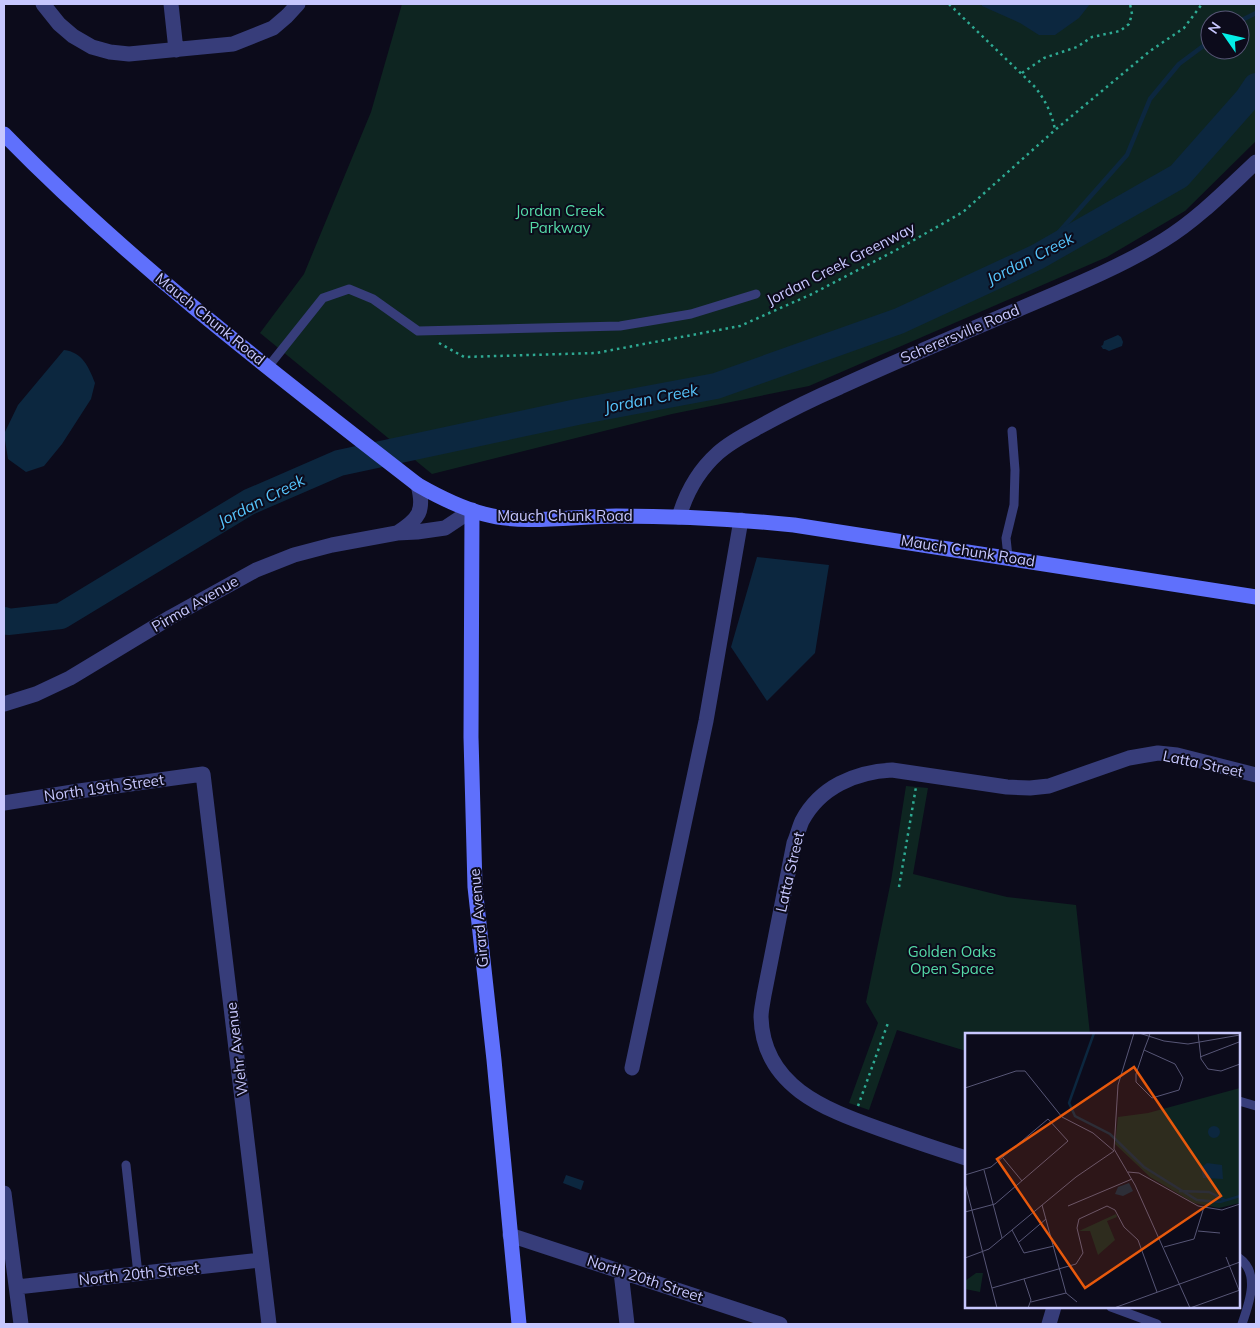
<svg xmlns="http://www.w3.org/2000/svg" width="1260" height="1328" font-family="Mulish,sans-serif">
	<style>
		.green { fill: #0e2521; fill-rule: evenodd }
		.water { fill: #0c273f }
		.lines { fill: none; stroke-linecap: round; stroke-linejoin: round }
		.stream { stroke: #0c273f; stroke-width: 4.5 }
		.river { stroke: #0c273f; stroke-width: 26 }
		.path { stroke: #2eaa93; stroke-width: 2.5; stroke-dasharray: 2.5 4; stroke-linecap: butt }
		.lane { stroke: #373d7a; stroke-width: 9 }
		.street { stroke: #373d7a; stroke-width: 15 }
		.secondary { stroke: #5f70fc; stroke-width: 15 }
		.labels { text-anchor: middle; stroke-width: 4; stroke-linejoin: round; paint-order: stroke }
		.park-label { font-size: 15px; fill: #55dba8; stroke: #0c0b1b }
		.street-label { font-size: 15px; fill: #c7c7fe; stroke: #0c0b1b }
		.water-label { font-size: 16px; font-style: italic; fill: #56c5fc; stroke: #0c0b1b }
		.inset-river { fill: none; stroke: #0c273f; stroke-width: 2.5 }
		.inset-road { fill: none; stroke: #575676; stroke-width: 1 }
		.view { fill: #e8590c; fill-opacity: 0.15; stroke: #e8590c; stroke-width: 2.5 }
		.inset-edge { fill: none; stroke: #c7c7fe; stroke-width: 2.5 }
	</style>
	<rect width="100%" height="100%" fill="#0c0b1b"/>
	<path class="green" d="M 402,4 L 1256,4 L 1256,141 L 1185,211 L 1107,257 L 809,386 L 672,414 L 432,474 L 260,333 L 304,274 L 371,112 ZM 1210,20 L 1240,20 L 1240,50 L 1210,50 Z
		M 906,786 L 928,788 L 913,874 L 1007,897 L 1076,905 L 1090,1034 L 966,1034 L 966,1051 L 897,1030 L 869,1110 L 849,1103 L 878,1023 L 866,1002 L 891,881 Z"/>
	<path class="water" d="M 982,4 L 1090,4 L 1079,18 L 1055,35 L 1039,35 L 1020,23 L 982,6 Z
		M 1118,335 L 1121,337 L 1123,342 L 1122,346 L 1109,351 L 1105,349 L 1103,349 L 1101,346 L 1103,345 L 1104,341 Z
		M 64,350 C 82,352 89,367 95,383 L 91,399 L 62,444 L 44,466 L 26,472 L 8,459 L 4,434 L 18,405 Z
		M 757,557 L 829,565 L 815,653 L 767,701 L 731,647 Z
		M 566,1175 L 584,1181 L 581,1190 L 563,1183 Z"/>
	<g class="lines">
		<path class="stream" d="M 1240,21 L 1256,13
			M 1037,257 L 1127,155 L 1150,99 L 1179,64 L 1210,41"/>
		<path class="river" d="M 4,620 L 8,622 L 61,616 L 249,502 L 339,463 L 577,412 L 716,386 L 899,321 L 1037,257 L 1179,176 L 1248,98 L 1256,86"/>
		<path class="path" d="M 949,4 L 1035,87 C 1045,100 1052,113 1055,130
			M 1022,73 L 1044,58 L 1077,47 L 1092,37 L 1120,31 L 1129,24 L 1132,14 L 1130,4
			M 439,343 L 464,357 L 596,353 L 740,326 L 812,294 L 900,248 L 963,212 L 1055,130 L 1150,51 L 1184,28 L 1202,4
			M 899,887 L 916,787
			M 858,1106 L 888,1023"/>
		<path class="lane" d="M 268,367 L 323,298 L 349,289 L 373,299 L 418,331 L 620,326 L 691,314 L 756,294
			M 1008,557 L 1006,538 L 1014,505 L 1015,470 L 1012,431
			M 1239,1101 L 1256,1106
			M 126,1165 L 138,1274
			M 1239,1258 C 1260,1273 1250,1301 1242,1324
			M 1111,1307 L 1157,1324"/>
		<path class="street" d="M 43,4 L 59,24 L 73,36 L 92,47 L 110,52 L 129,54 L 233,44 L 273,28 L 287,16 L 298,4
			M 171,4 L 176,50
			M 679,517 C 686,493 699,470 718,453 C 730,442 744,435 759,427 C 786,412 812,399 840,387 C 899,360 958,335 1017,310 C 1066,289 1119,268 1164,240 C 1198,219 1227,189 1256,162
			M 397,533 C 419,519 425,511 418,485
			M 4,704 L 36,694 L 70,678 L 171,617 L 256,570 L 294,555 L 332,545 L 397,533 L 417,532 L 445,528 L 472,510
			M 4,803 L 79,791 L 203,774 L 269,1324
			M 632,1068 L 706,721 L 741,520
			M 966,1158 C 937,1149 908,1139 880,1129 C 824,1109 763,1086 761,1017 C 761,1010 763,1002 764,995 L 794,843 C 797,836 799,828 802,821 C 820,787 855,772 892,770 L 1007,787 L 1030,788 L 1049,786 L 1129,758 L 1158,753 L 1177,755 L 1256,775
			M 4,1193 L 21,1324
			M 510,1235 L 780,1324
			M 621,1272 L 627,1324
			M 17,1287 L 261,1260
			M 1049,1324 L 1054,1307"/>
		<path class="secondary" d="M 4,134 C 131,264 275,374 418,485 C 439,497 461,508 484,514 C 523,525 575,516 616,516 C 676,516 735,519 794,525 L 1256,597
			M 472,510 L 471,737 L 475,887 L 494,1060 L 519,1324"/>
	</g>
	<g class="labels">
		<g class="park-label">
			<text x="560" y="216">Jordan Creek<tspan x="560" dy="17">Parkway</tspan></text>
			<text x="952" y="957">Golden Oaks<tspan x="952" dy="17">Open Space</tspan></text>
		</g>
		<g class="street-label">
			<text transform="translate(841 264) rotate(-27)" y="5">Jordan Creek Greenway</text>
			<text transform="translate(210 319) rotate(39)" y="5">Mauch Chunk Road</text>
			<text transform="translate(960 334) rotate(-23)" y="5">Scherersville Road</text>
			<text x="565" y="521">Mauch Chunk Road</text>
			<text transform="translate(968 551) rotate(9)" y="5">Mauch Chunk Road</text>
			<text transform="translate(195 604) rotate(-30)" y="5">Pirma Avenue</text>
			<text transform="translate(1203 764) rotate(12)" y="5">Latta Street</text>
			<text transform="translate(104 788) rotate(-8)" y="5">North 19th Street</text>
			<text transform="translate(790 872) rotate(-77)" y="5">Latta Street</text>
			<text transform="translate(479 918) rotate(-95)" y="5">Girard Avenue</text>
			<text transform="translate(237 1049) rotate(-97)" y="5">Wehr Avenue</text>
			<text transform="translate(139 1274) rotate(-6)" y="5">North 20th Street</text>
			<text transform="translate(645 1279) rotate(18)" y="5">North 20th Street</text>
		</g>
		<g class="water-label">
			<text transform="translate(1030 258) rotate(-27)" y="6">Jordan Creek</text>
			<text transform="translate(651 398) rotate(-11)" y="6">Jordan Creek</text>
			<text transform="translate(261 500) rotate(-27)" y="6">Jordan Creek</text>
		</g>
	</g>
	<g transform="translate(965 1033)">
		<rect width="275" height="275" fill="#0c0b1b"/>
		<path d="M 275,55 L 275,170 L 254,175 L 229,170 L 185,144 L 150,111 L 153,84 L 183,80 ZM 151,181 L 152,184 L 142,188 L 150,207 L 133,222 L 125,198 L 114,198 ZM 11,240 L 18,240 L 15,259 L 0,256 L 0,248 Z" fill="#0e2521"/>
		<path d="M243 99a6 6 0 1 1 12 0a6 6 0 1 1-12 0ZM 242,130 L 257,132 L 258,146 L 238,145 L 236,135 ZM 164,150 L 168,158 L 158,163 L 150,161 L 153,154 Z" fill="#0c273f"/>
		<path class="inset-river" d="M 129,0 L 104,70 L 110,83 L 145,101 L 179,134 L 232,167 L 255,169 L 275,163M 214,158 L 244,159 L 260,167"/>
		<path class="inset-road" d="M 169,0 L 153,52 L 149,116 L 170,152 L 225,275M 174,0 L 199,8 L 223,11 L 275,2M 233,0 L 236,26 L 243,36 L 256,38 L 275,31M 179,17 L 210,31 L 218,45 L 214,57 L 187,65 L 171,49 L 171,41 L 179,17 L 184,4 L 185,0M 235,24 L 274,9M 0,55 L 51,38 L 60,38 L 97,84 L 128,100 L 149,118 L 111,144 L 24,216 L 0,225M 38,125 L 57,148M 19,137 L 37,205M 163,139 L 174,140 L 233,173 L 257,177 L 275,171M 0,142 L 26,134 L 83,86 L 103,108 L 30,171 L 0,179M 0,150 L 32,275M 77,172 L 101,260 L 112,269M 103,173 L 167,146M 47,197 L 59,220 L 89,213M 233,198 L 255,200M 54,209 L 81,186M 199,214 L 229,206 L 239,174M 261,224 L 274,257M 59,246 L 66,267 L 63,275M 27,255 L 111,231 L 118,220 L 112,195 L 114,186 L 142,173 L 150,177 L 159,194 L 173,207 L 192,259M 66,269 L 101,260M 149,275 L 275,229M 225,275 L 275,257"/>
		<path class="view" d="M 169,34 L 256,163 L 120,255 L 32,126 Z"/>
		<rect width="275" height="275" class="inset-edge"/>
	</g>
	<rect width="1260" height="1328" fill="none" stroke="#c7c7fe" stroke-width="10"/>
	<g transform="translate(1225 35) rotate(304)"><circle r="24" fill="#0c0b1b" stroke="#575676"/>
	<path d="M0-4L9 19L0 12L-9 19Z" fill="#04ede6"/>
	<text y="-8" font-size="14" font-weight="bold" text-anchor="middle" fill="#c7c7fe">N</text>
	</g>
</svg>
